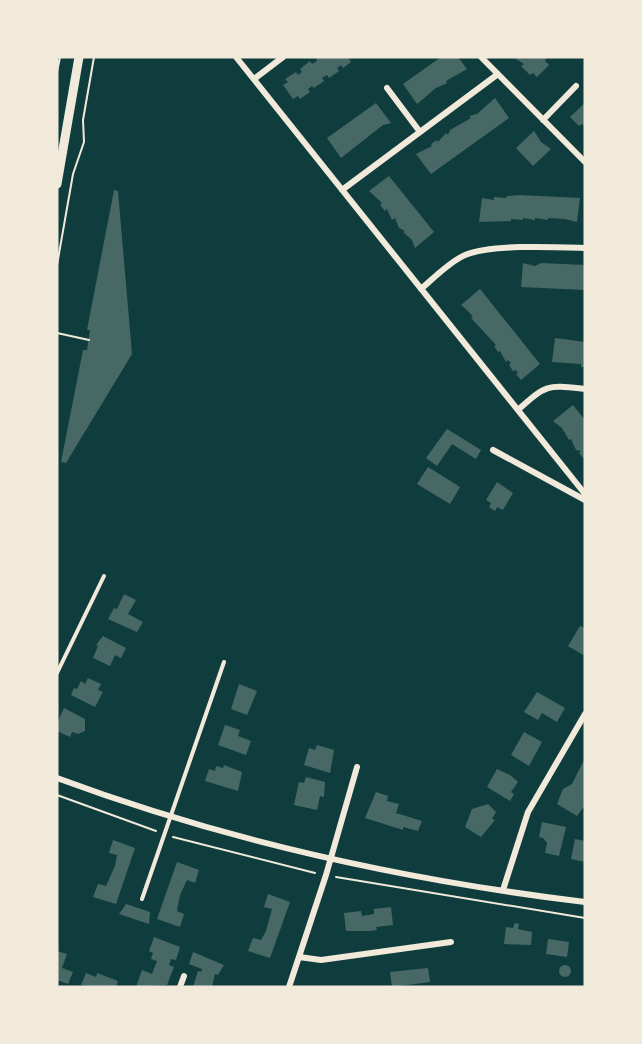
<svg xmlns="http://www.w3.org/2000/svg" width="642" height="1044" font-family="Cabin,sans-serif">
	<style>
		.building { fill: #486865 }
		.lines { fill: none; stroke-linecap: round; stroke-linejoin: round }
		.path { stroke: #f1e9da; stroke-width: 2 }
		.service { stroke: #f1e9da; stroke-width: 4 }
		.minor { stroke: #f1e9da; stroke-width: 6 }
		.tertiary { stroke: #f1e9da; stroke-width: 9 }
	</style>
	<rect width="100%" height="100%" fill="#0f3d3e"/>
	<path class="building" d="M 316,57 L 348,57 L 351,62 L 343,68 L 341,65 L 337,68 L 339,71 L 329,78 L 327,75 L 322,78 L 324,81 L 314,88 L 312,86 L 308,89 L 310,92 L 300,99 L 298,96 L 293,99 L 283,85 L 288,82 L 285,79 L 296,72 L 298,75 L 302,72 L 300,69 L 310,61 L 312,64 L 317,61 Z
		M 441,57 L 458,57 L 467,69 L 446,81 L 447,83 L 436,88 L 417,104 L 403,84 Z
		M 513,57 L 547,57 L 545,61 L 549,65 L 537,77 L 533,73 L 530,75 L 521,66 L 524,64 Z
		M 495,98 L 509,118 L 431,174 L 416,154 L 432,146 L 431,144 L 437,140 L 438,142 L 446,133 L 448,135 L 450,130 L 471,118 L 469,116 L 477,114 Z
		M 376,103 L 391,123 L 383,125 L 341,158 L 327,138 Z
		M 585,103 L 585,127 L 582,124 L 579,126 L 570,117 Z
		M 534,131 L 541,142 L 551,149 L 533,166 L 516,148 Z
		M 389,176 L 434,232 L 415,248 L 412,240 L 403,232 L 405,231 L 399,228 L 395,218 L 392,220 L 387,209 L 385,211 L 380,205 L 382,203 L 369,191 Z
		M 114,190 L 118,191 L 132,354 L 66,463 L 61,462 L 83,350 L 87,350 L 90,330 L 87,330 Z
		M 519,195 L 580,198 L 577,222 L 565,219 L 548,218 L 548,220 L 535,218 L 535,220 L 523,218 L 523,220 L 511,219 L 511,221 L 479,222 L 482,198 L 494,200 L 494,197 L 506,198 L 507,196 Z
		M 523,263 L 535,266 L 541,263 L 585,265 L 585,290 L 521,287 Z
		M 480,289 L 540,364 L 521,380 L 516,374 L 518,373 L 516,370 L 513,371 L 509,365 L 511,363 L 508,360 L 506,362 L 500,351 L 498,352 L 494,346 L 496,345 L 471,318 L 473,317 L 469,312 L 461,305 Z
		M 555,338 L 585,342 L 585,367 L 581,367 L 581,364 L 552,362 Z
		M 573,405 L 585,420 L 585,460 L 579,453 L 581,451 L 576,450 L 571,439 L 569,440 L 562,428 L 553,421 Z
		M 447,429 L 481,450 L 476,459 L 452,444 L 437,466 L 426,458 Z
		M 428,467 L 460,487 L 450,504 L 417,484 Z
		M 497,482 L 513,493 L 503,510 L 497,507 L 495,511 L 489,507 L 491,503 L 486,500 Z
		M 124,594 L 136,600 L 128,614 L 143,622 L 137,632 L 108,619 L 114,608 L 117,609 Z
		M 580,626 L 585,628 L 585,656 L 568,646 Z
		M 103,636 L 126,648 L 121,658 L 115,655 L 110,666 L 93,658 L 98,646 L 96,645 Z
		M 88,678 L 101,684 L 98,690 L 103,692 L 95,707 L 71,695 L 74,688 L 77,689 L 81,681 L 85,684 Z
		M 239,684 L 257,691 L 247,715 L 231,709 Z
		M 537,692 L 565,708 L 557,722 L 542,713 L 538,720 L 524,712 Z
		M 64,708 L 85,719 L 85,731 L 78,734 L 72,732 L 70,737 L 57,731 L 57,723 Z
		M 225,725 L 240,730 L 238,736 L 251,741 L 246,755 L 218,745 Z
		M 524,732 L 542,742 L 529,766 L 511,755 Z
		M 317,745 L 334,750 L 330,773 L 304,765 L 309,748 L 315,750 Z
		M 585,758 L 585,805 L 577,816 L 557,804 L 563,789 L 572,784 Z
		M 224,765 L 242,772 L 238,791 L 205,781 L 209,769 L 215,771 L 216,766 L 223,768 Z
		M 497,769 L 510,775 L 518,782 L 511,792 L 514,794 L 510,801 L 487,787 Z
		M 306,777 L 325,782 L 324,797 L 320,796 L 317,810 L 294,805 L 299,782 L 304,783 Z
		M 376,792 L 388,796 L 387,801 L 399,804 L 396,813 L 422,821 L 418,831 L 403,827 L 403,830 L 365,818 Z
		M 488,804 L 496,812 L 492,819 L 495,820 L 481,837 L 465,827 L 472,809 Z
		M 542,822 L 566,827 L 559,856 L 545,853 L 547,843 L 543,838 L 539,837 Z
		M 575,839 L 585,841 L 585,862 L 571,859 Z
		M 113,840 L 135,848 L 116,904 L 93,897 L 98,884 L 106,886 L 115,866 L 117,855 L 109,853 Z
		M 177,862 L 199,870 L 195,883 L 187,880 L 180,895 L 177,911 L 184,914 L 180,927 L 157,919 Z
		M 268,894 L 290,902 L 270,958 L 248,951 L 253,938 L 261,940 L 266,931 L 272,909 L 264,907 Z
		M 126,904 L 150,912 L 149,924 L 119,914 Z
		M 391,907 L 393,925 L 376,927 L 377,930 L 370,931 L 346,931 L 344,913 L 361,911 L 362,916 L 374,914 L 374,909 Z
		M 515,923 L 519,924 L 518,929 L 532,932 L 531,945 L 504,944 L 506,927 L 513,928 Z
		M 154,937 L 180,947 L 176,960 L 171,959 L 169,965 L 174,967 L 167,985 L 136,987 L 142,970 L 152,974 L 157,961 L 151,959 L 153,953 L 149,951 Z
		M 548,939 L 569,942 L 567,957 L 546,954 Z
		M 57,951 L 67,954 L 62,968 L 73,972 L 68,984 L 57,980 Z
		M 193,952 L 224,965 L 218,975 L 215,974 L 212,987 L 193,987 L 198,971 L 201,972 L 202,969 L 189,964 Z
		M559 971a6 6 0 1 1 12 0a6 6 0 1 1-12 0Z
		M 428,968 L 430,982 L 392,987 L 390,972 Z
		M 86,973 L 96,977 L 97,973 L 118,981 L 116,987 L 88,987 L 81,985 Z"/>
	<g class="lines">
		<path class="path" d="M 57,72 L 60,57
			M 57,265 L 73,174 L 84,142 L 83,120 L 94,57
			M 57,333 L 89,340
			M 57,795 L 156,831
			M 173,837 L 315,873
			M 336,877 L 585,918"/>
		<path class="service" d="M 57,673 L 104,576
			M 142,899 L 224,662"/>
		<path class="minor" d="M 236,57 L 585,494
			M 481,57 L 585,162
			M 254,79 L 283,57
			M 387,88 L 420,132
			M 543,120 L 576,86
			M 342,190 L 498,74
			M 421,289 C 434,278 449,262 465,255 C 492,244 555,247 585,248
			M 519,409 C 547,384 547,385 585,389
			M 493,450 L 585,500
			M 57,778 C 229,842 403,880 585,902
			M 503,890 L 528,812 L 585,714
			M 299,957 L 321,960 L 451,942
			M 180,987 L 184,976
			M 289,987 L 326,875 L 357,767"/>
		<path class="tertiary" d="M 57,184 L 79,57"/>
	</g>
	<rect width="642" height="1044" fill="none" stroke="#f1e9da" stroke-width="117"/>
</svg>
